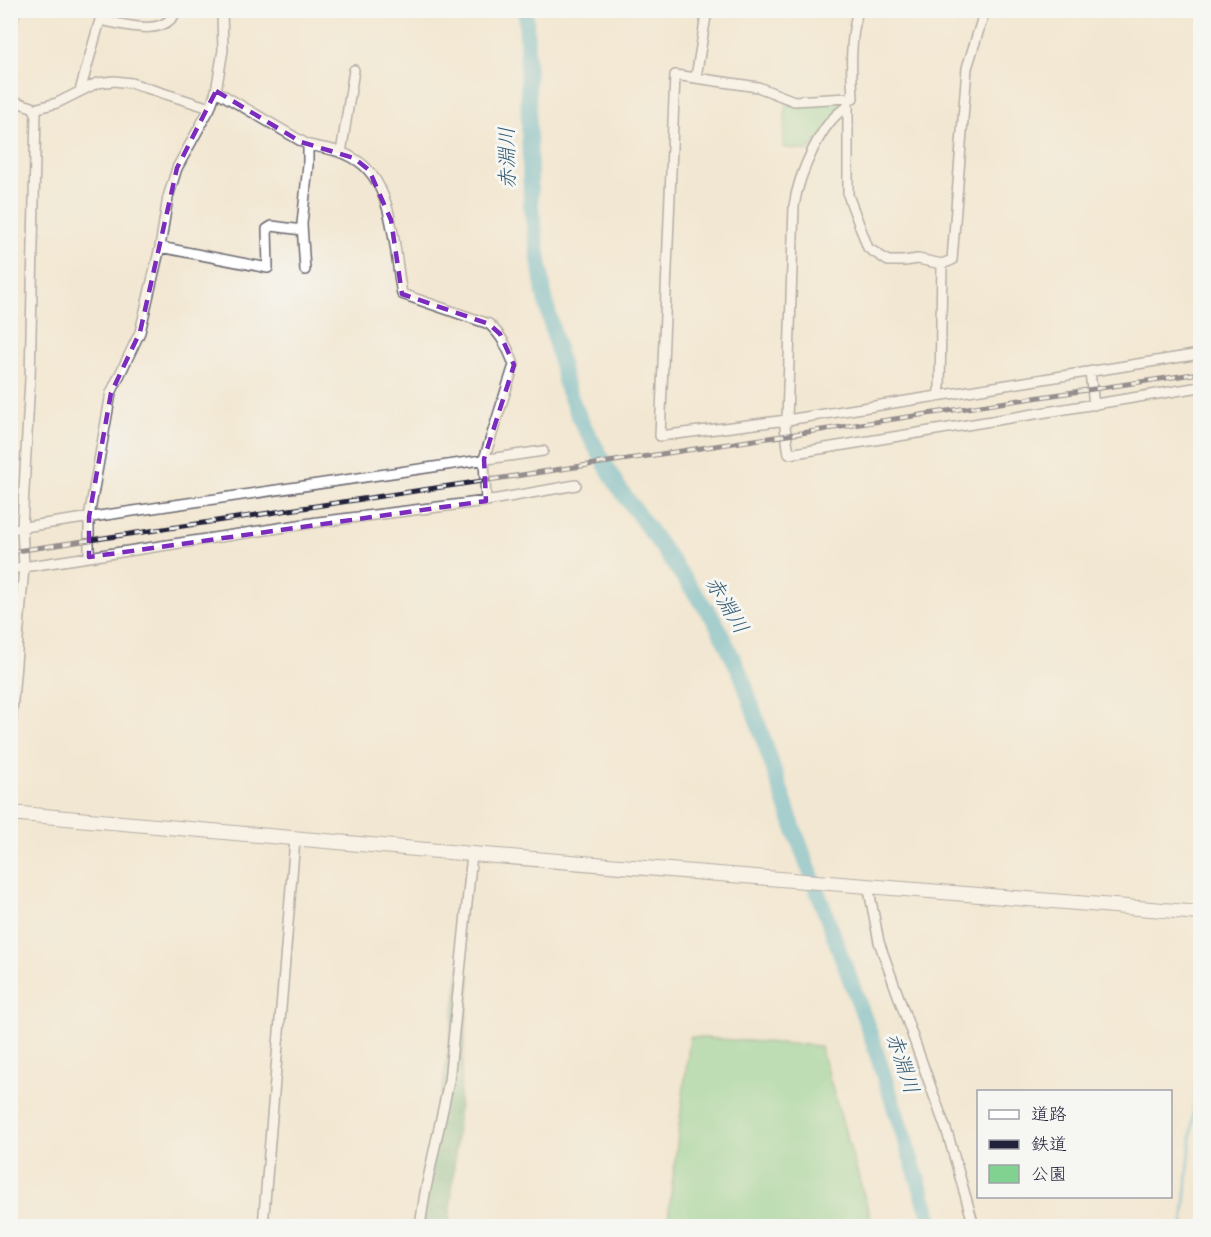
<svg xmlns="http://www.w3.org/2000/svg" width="1211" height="1237" font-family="Mali,'Klee One',sans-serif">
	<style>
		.green { fill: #81d191; stroke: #527a66; stroke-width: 1.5 }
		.forest { fill: url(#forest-crowns); stroke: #456a5b; stroke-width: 1.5 }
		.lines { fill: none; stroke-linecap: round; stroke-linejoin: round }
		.stream { stroke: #49afc8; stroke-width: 3 }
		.river { stroke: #49afc8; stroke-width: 16 }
		.street-casing { stroke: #6b6770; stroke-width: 12 }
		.secondary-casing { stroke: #6b6770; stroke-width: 16 }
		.street { stroke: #fff; stroke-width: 9 }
		.secondary { stroke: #fff; stroke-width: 14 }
		.rail-casing { stroke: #22223b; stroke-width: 5 }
		.rail { stroke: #f6f6f2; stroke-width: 3; stroke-dasharray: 9; stroke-linecap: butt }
		.marked { fill: none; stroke: #7b2cbf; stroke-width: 4.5; stroke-dasharray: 12 8; stroke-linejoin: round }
		.labels { text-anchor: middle; stroke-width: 6; stroke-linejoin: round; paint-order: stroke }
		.water-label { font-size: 21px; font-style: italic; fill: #325a73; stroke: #f6f6f2 }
	</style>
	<defs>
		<pattern id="forest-crowns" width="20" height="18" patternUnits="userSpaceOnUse" patternTransform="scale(1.5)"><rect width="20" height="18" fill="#68b37b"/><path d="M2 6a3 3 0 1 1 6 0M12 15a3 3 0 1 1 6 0" fill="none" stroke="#559166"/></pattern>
	</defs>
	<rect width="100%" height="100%" fill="#f6f6f2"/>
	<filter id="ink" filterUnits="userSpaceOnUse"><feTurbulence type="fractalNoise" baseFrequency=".0167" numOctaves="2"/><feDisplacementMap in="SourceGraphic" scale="12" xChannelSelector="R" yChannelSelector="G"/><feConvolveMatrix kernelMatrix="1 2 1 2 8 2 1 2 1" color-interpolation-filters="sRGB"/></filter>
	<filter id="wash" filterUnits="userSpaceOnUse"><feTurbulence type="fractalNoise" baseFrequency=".008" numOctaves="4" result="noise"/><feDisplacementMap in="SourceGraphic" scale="24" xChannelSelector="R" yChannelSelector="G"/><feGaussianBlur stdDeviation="1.35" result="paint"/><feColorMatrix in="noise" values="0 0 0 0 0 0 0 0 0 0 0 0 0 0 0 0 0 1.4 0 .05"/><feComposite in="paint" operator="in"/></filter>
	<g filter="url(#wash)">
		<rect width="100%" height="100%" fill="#f2e7d2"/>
		<path class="green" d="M 11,10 L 22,11 L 11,54 L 10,11 Z
			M 848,98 L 848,107 L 808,151 L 783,147 L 786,102 Z
			M 690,1037 L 820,1046 L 873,1226 L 667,1226 Z"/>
		<path class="forest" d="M 460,967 L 470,976 L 449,1226 L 423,1226 Z"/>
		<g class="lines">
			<path class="stream" d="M 1183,1226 L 1200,1040"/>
			<path class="river" d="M 526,10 L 531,206 L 544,294 L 567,389 L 582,423 L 617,485 L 715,621 L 742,677 L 793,826 L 870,1033 L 933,1226"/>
		</g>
	</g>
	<g filter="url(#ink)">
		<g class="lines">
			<g class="street-casing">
				<path id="street" d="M 858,10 C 850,39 851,68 853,98 L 848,98 L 848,195 L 868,248 L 888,261 L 904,261 L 918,259 L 942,264 L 952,260 L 967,68 L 985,10
					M 696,77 L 707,10
					M 80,91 L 100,20 C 124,24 164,39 177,10
					M 216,91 L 308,145 L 308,165 L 302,224 L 305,270
					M 848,98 L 794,101 L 758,87 L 675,75 L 660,436 L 787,420 L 1200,354
					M 10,100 L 32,107 L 36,112 L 30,379 L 22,527 L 24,567 L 10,736
					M 848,107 C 821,119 798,178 794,206 L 787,420 L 785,427 L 789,454 L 1200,387
					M 34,109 L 57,103 L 97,83 L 114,81 L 131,83 L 210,108
					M 308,145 C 323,148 340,150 353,158 C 395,180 394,253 402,294 L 489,324 C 502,336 508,348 514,365 L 484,459 L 486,501
					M 341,153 L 354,70
					M 160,247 L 268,268 L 267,229 L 272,226 L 302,230
					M 1090,372 L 1094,405
					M 938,394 L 940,387 L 942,264
					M 10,529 L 543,451
					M 89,557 L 89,517 L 111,393 L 140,332 L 160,247 L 168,197 L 177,168 L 210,108 L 216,91 L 223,50 L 222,10
					M 10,569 L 318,522 L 486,501 L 576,485
					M 868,885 L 879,942 L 948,1135 L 974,1226
					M 263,1226 L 295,839
					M 420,1226 L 425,1193 L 449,1081 L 472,854"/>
			</g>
			<g class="secondary-casing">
				<path id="secondary" d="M 10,813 L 472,854 L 1200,913"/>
			</g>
			<use href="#street" class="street"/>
			<use href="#secondary" class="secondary"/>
			<g class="rail-casing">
				<path id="rail" d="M 10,552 L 1200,373"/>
			</g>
			<use href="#rail" class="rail"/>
		</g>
	</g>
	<path d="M0 0H1211V1237H0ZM 216,91 L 301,142 L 354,158 L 369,170 L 391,220 L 402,294 L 489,324 L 500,334 L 514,365 L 484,459 L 486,501 L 89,557 L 89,517 L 111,393 L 140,332 L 177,168 Z" fill="#f2e7d2" fill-opacity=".55" fill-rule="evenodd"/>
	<path class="marked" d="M 216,91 L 301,142 L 354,158 L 369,170 L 391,220 L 402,294 L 489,324 L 500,334 L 514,365 L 484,459 L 486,501 L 89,557 L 89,517 L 111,393 L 140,332 L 177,168 Z"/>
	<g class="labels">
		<g class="water-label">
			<text transform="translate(507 158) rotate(-91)" y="7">赤淵川</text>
			<text transform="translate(727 605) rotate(59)" y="7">赤淵川</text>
			<text transform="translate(903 1063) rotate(72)" y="7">赤淵川</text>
		</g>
	</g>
	<rect width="1211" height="1237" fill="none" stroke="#f6f6f2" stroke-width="36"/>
	<rect x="977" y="1090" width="195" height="108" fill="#f6f6f2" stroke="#a1a1a9" stroke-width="1.5"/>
	<rect x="989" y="1110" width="30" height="9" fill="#ffffff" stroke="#a1a1a9" stroke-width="1.5"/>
	<text x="1031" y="1120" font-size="18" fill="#22223b">道路</text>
	<rect x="989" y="1140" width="30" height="9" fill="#22223b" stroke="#a1a1a9" stroke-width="1.5"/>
	<text x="1031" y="1150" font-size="18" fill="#22223b">鉄道</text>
	<rect x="989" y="1165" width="30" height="18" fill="#81d191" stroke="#a1a1a9" stroke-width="1.5"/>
	<text x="1031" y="1180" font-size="18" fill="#22223b">公園</text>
</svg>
